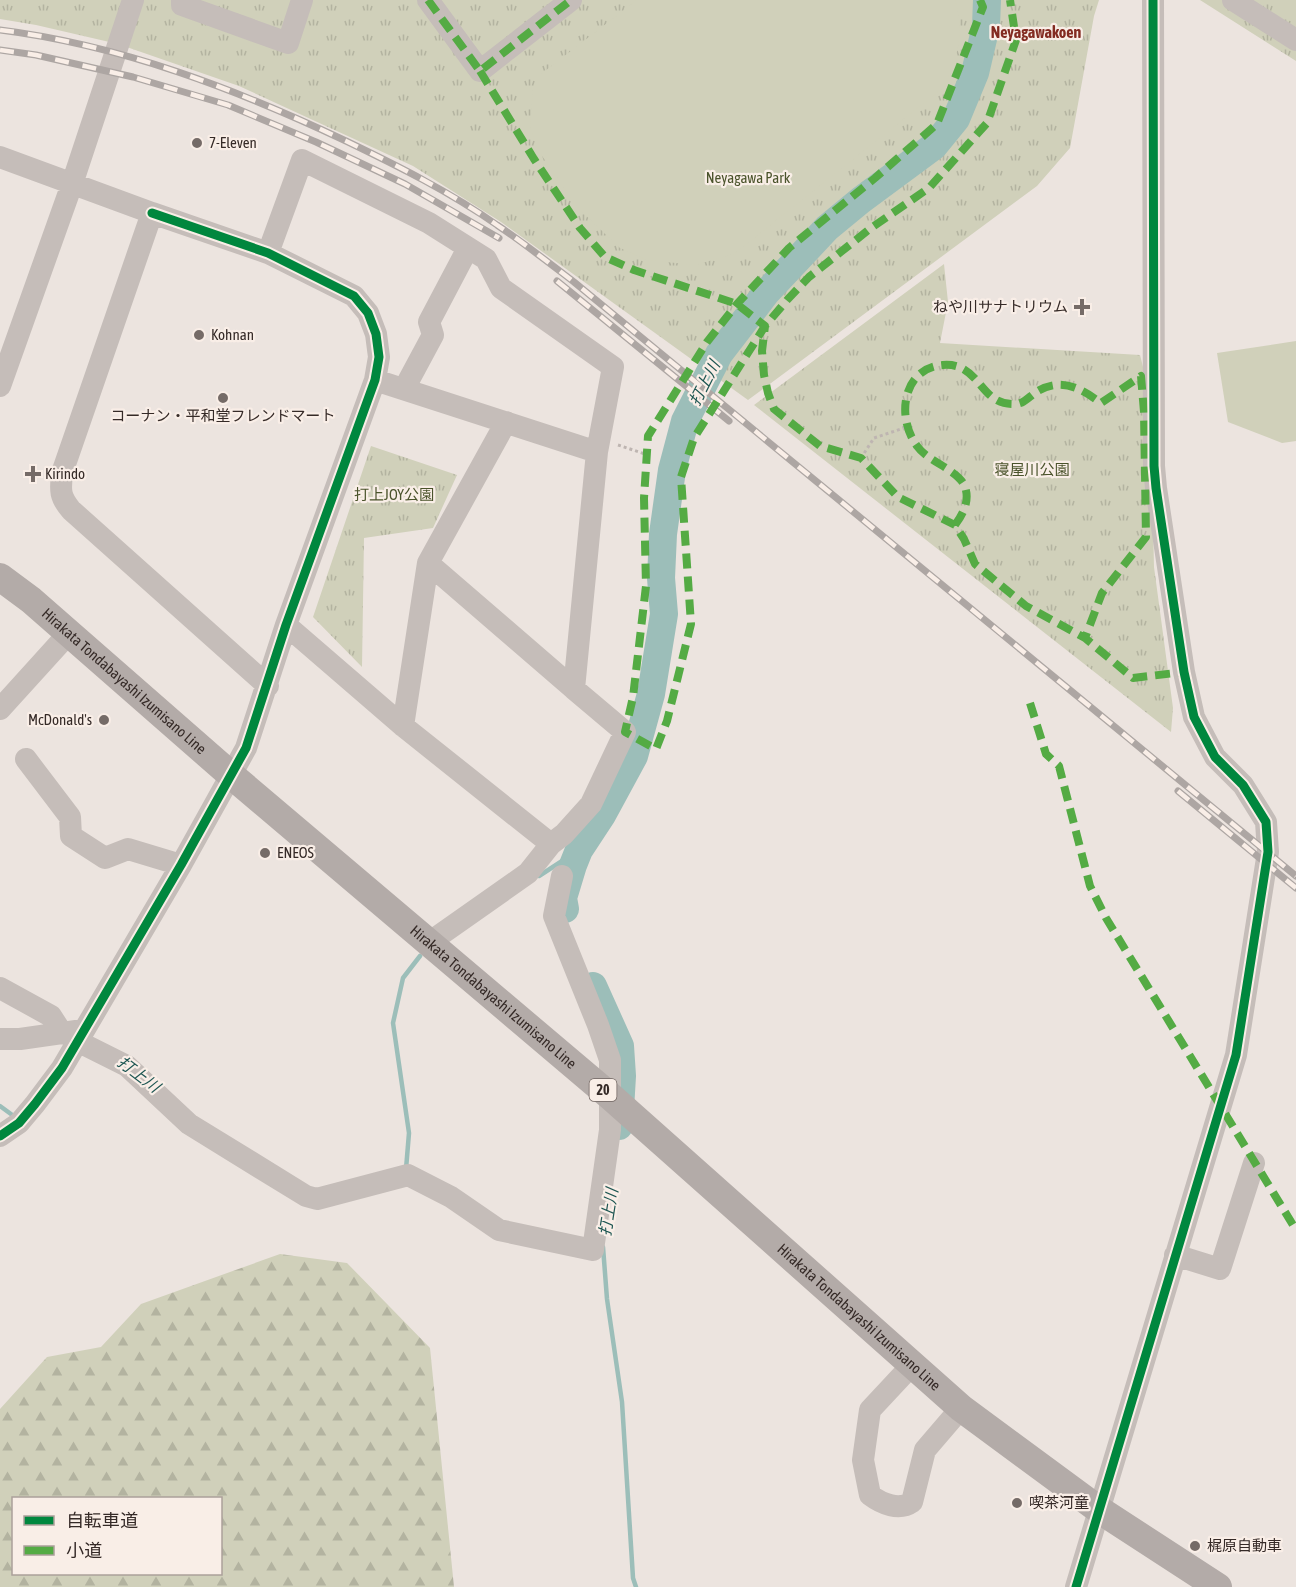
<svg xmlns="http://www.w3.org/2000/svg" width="1296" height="1587" font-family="'Asap Condensed','Noto Sans JP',sans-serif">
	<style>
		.forest { fill: url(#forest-firs); fill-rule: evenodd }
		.park { fill: url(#park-tufts) }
		.garden { fill: #d0d0ba }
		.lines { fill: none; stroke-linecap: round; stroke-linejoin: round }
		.stream { stroke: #9cbeb9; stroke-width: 4.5 }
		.river { stroke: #9cbeb9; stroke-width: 28 }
		.path { stroke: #beb5b1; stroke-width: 3; stroke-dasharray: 3 3; stroke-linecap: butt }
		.minor { stroke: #c5bdb9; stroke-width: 22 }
		.major { stroke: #b3aba8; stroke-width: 28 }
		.rail-casing { stroke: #ada6a3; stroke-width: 7 }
		.rail { stroke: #f9eee7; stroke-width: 4.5; stroke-dasharray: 14; stroke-linecap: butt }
		.quiet { stroke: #54ab44; stroke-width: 8; stroke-dasharray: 15 8; stroke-linecap: butt }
		.cycleway-casing { stroke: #f9eee7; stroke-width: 13 }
		.cycleway { stroke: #00873e; stroke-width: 9 }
		.poi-dot { fill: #756b67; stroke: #f9eee7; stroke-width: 2 }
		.labels { text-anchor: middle; stroke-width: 4.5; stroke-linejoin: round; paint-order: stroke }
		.shield { fill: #f9eee7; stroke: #706561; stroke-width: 1.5 }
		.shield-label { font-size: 14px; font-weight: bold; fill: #352a27 }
		.poi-label { font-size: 15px; fill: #352a27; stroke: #f9eee7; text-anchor: start }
		.park-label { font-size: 15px; fill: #4a532b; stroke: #f9eee7 }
		.street-label { font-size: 15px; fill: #352a27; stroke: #f9eee7 }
		.neighbourhood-label { font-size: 16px; font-weight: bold; fill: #832b21; stroke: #f9eee7 }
		.water-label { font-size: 16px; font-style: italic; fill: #1d5652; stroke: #f9eee7 }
	</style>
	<defs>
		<pattern id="forest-firs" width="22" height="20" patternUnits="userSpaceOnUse" patternTransform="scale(1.5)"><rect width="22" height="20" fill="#d0d0ba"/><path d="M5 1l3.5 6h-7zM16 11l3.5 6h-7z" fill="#b3b3a0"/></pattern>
		<pattern id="park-tufts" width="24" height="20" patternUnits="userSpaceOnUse" patternTransform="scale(1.5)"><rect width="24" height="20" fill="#d0d0ba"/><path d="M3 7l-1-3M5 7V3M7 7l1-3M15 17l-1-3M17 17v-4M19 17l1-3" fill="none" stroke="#b3b3a0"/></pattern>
	</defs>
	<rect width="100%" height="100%" fill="#ece4df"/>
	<path class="forest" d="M 280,1254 L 347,1263 L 430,1348 L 454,1587 L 0,1587 L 0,1409 L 47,1357 L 101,1347 L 141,1304 ZM 14,1498 L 220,1498 L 220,1574 L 14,1574 Z"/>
	<path class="park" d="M 0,0 L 1099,0 L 1094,16 L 1070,148 L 1037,186 L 748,400 L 501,222 L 413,166 L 239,86 L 118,44 L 36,25 L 0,19 Z
		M 1200,0 L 1296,0 L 1296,61 Z
		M 944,264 L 948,302 L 940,343 L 1140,355 L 1150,395 L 1154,567 L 1173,708 L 1171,732 L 754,405 Z
		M 371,446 L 457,475 L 433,528 L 364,538 L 362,667 L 313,617 Z"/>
	<path class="garden" d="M 637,0 L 955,0 C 966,34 957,56 944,87 L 734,254 L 695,265 L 647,260 L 620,248 L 579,209 L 542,156 L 530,128 L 533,90 L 541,74 Z
		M 1296,341 L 1296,441 L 1282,443 L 1228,422 L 1217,353 Z"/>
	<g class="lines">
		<path class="stream" d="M 539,876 L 579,850
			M 0,1106 L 15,1117
			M 406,1169 L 409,1133 L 393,1023 L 403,978 L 420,956
			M 603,1247 L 607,1299 L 622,1402 L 633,1578 L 636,1587"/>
		<path class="river" d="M 565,909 L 563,898 L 573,865 L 579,850 L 602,815 L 634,756 L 651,694 L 664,614 L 661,578 L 663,534 L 672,470 L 685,421 L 719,354 L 766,293 L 827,228 L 861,200 L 934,146 L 956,119 L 975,73 L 986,26 L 987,0
			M 593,986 L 620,1046 L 622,1076 L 619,1126"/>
		<path class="path" d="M 618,445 L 648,455
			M 861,458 L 874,438 L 907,427"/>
		<path class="minor" d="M 182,0 L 182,5 L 288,43 L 302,0
			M 428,0 L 480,71 L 571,0
			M 1233,0 L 1296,40
			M 0,157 L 152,213 L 62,473 C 60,491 60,497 71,510 L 268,686
			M 268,253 L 302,160 L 429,223 L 486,259 L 501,288 L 613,367 L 597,452 L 574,689 L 625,732 L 591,804 L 564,834 L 551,844
			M 375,380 L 597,452
			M 0,386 L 72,184 L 133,0
			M 404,389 L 433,335 L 429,322 L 468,248
			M 428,563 L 506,422
			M 286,625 L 403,726 L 551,844 L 528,873 L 430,942
			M 0,709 L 69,633
			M 403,726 L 428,563 L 574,689
			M 26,759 L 70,817 L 71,836 L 105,858 L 128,849 L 181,865
			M 0,988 L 51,1016 L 62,1033
			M 0,1039 L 20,1039 L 83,1030
			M 77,1041 L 127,1066 L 189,1124 L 306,1196 L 317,1199 L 408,1175 L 451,1197 L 499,1230 L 593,1250 L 610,1130 L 610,1060 L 598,1025 L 554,916 L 562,876
			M 0,1136 L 19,1123 L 35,1104 L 62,1068 L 181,865 L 246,748 L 286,625 L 375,380 L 379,357 L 376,334 L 368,313 L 354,296 L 268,253 L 152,213
			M 1175,1255 L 1220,1269 L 1254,1163
			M 912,1365 L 870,1410 L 863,1460 L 870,1495 C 882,1504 899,1511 912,1502 L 925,1450 L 961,1408
			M 1076,1587 L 1236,1055 L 1268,852 L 1266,822 L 1243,785 L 1215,757 L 1194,717 L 1184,672 L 1156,488 L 1154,466 L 1153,0"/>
		<path class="major" id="s1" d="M 0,577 L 31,600 L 231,775 L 610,1096 L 961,1408 L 1098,1509 L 1218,1587"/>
		<g class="rail-casing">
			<path id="rail" d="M 0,30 C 121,45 236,89 346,141 C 398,166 450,192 497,225 C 524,243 549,263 574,282 L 1296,876
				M 0,50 L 36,55 L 133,77 L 228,105 L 316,142 L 405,184 L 499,238
				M 557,281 L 729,421
				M 1178,791 L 1296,888"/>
		</g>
		<use href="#rail" class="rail"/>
		<path class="quiet" d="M 428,0 L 480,71 L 571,0
			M 980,0 L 983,7 L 937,124 L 875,178 L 789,248 L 737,304 L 707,342 L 648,436 L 644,498 L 646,586 L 633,697 L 625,732 L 656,749 L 667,721 L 691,624 L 681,477 L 694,438 L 765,326 L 788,299 L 809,277 L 871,228 L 929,188 L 987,123 L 1016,40 L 1010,0
			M 480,71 L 534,159 L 580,228 L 605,257 L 634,270 L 737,304 L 765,326 L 762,351 L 764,375 L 768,393 L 774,409 L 820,446 L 861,458 L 898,497 L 955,525 L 964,539 L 975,564 L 1026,606 L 1085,638 L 1133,678 L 1184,672
			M 955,525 C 963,514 970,501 965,487 C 959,470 928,462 917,446 C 896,418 902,368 943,365 C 981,362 979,406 1015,404 C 1025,404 1030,395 1038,391 C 1062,377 1082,389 1101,403 L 1141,376 L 1144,412 L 1146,537 L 1102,593 L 1085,638
			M 1030,703 L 1046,754 L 1059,766 L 1090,886 L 1106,918 L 1296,1230"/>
		<g class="cycleway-casing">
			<path id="cycleway" d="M 0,1136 L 19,1123 L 35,1104 L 62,1068 L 181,865 L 246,748 L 286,625 L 375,380 L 379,357 L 376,334 L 368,313 L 354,296 L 268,253 L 152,213
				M 1076,1587 L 1236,1055 L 1268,852 L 1266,822 L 1243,785 L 1215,757 L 1194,717 L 1184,672 L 1156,488 L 1154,466 L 1153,0"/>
		</g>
		<use href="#cycleway" class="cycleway"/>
	</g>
	<g class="poi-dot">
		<circle cx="197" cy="143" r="6"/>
		<path d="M1079 298h6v6h6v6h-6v6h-6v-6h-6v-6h6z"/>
		<circle cx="199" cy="335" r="6"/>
		<circle cx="223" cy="398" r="6"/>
		<path d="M30 465h6v6h6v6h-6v6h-6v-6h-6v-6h6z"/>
		<circle cx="104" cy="720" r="6"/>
		<circle cx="265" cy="853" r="6"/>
		<circle cx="1017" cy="1503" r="6"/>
		<circle cx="1195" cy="1546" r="6"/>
	</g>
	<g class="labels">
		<rect class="shield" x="589.5" y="1079" width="27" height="22" rx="4.5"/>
		<g class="shield-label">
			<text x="603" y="1095">20</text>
		</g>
		<g class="poi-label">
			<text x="209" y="148">7-Eleven</text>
			<text x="1068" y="312" text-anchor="end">ねや川サナトリウム</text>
			<text x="211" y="340">Kohnan</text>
			<text x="223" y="421" text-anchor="middle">コーナン・平和堂フレンドマート</text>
			<text x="45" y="479">Kirindo</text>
			<text x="92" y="725" text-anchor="end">McDonald's</text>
			<text x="277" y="858">ENEOS</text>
			<text x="1029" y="1508">喫茶河童</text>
			<text x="1207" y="1551">梶原自動車</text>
		</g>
		<g class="park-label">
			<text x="748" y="183">Neyagawa Park</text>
			<text x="1032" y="475">寝屋川公園</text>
			<text x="394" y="500">打上JOY公園</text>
		</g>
		<g class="street-label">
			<text dy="5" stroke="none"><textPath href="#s1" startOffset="162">Hirakata Tondabayashi Izumisano Line</textPath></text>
			<text dy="5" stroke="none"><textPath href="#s1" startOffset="648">Hirakata Tondabayashi Izumisano Line</textPath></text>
			<text dy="5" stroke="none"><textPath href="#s1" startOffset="1134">Hirakata Tondabayashi Izumisano Line</textPath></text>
		</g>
		<g class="neighbourhood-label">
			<text x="1036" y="38">Neyagawakoen</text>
		</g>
		<g class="water-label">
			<text transform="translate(704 383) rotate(-63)" y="6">打上川</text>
			<text transform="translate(139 1074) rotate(37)" y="6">打上川</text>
			<text transform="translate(608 1212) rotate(-81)" y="6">打上川</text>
		</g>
	</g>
	<rect x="12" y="1497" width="210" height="78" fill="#f9eee7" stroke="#aba09a" stroke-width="1.5"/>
	<rect x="24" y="1516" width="30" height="9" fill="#00873e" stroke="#aba09a" stroke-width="1.5"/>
	<text x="66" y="1527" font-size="18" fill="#352a27">自転車道</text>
	<rect x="24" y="1546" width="30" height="9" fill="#54ab44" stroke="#aba09a" stroke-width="1.5"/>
	<text x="66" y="1557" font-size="18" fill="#352a27">小道</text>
</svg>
